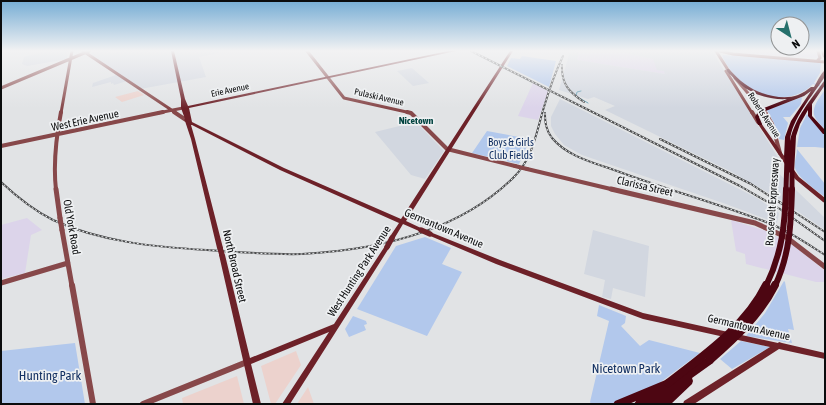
<svg xmlns="http://www.w3.org/2000/svg" width="826" height="405" font-family="'Asap Condensed',sans-serif">
	<style>
		.commercial { fill: #ecd2cd }
		.industrial { fill: #dcd4ea }
		.built { fill: #d2d7e0 }
		.green { fill: #b2c8ec }
		.lines { fill: none; stroke-linecap: round; stroke-linejoin: round }
		.stream { stroke: #69a1b5; stroke-width: 1 }
		.secondary-far3 { stroke: #87484a; stroke-width: 3 }
		.secondary-far2 { stroke: #87484a; stroke-width: 4 }
		.secondary-far1 { stroke: #87484a; stroke-width: 5 }
		.secondary { stroke: #87484a; stroke-width: 6 }
		.primary { fill: #6d2128; fill-rule: evenodd }
		.highway { fill: #4d0612; fill-rule: evenodd }
		.rail-casing { stroke: #494a4b; stroke-width: 2 }
		.rail { stroke: #eef0f2; stroke-width: 1; stroke-dasharray: 2; stroke-linecap: butt }
		.secondary-bridge-far2 { stroke: #87484a; stroke-width: 3 }
		.secondary-bridge-far1 { stroke: #87484a; stroke-width: 4 }
		.secondary-bridge { stroke: #87484a; stroke-width: 5 }
		.primary-bridge { stroke: #6d2128; stroke-width: 5.5 }
		.highway-bridge-far2 { stroke: #4d0612; stroke-width: 5 }
		.highway-bridge-far1 { stroke: #4d0612; stroke-width: 6 }
		.highway-bridge { stroke: #4d0612; stroke-width: 8 }
		.labels { text-anchor: middle; stroke-width: 3.5; stroke-linejoin: round; paint-order: stroke }
		.far-street-label { font-size: 9px; fill: #0b0c0d; stroke: #eef0f2 }
		.far-neighbourhood-label { font-size: 10px; font-weight: bold; fill: #004340; stroke: #eef0f2 }
		.street-label { font-size: 11px; fill: #0b0c0d; stroke: #eef0f2 }
		.park-label { font-size: 11px; fill: #143163; stroke: #eef0f2 }
		.near-park-label { font-size: 13px; fill: #143163; stroke: #eef0f2 }
	</style>
	<rect width="100%" height="100%" fill="#e1e3e5"/>
	<path class="commercial" d="M 138,91 L 144,95 L 122,102 L 115,97 Z
		M 296,351 L 301,365 L 275,404 L 271,404 L 261,366 Z
		M 237,376 L 244,404 L 183,404 L 182,398 Z
		M 308,387 L 314,404 L 297,404 Z"/>
	<path class="industrial" d="M 579,51 L 615,51 L 654,59 L 665,71 L 665,74 L 576,60 Z
		M 738,51 L 816,51 L 818,58 L 740,53 Z
		M 533,83 L 548,91 L 538,120 L 518,116 Z
		M 27,218 L 42,230 L 31,235 L 25,273 L 1,279 L 1,225 Z
		M 731,220 L 766,231 L 796,247 L 825,271 L 825,282 L 816,282 L 746,264 L 745,254 L 736,251 Z"/>
	<path class="built" d="M 45,51 L 68,51 L 67,59 L 27,66 L 22,64 L 24,57 Z
		M 99,51 L 111,51 L 112,53 L 121,51 L 219,51 L 219,53 L 199,57 L 206,77 L 140,89 L 127,81 L 114,85 L 113,83 L 111,84 L 111,82 L 92,87 L 93,83 L 116,75 L 88,53 Z
		M 570,51 L 579,51 L 577,60 L 665,74 L 664,71 L 657,70 L 653,59 L 615,51 L 712,51 L 782,164 L 770,165 L 825,218 L 825,230 L 781,200 L 730,171 L 605,110 L 615,106 L 594,97 L 588,99 L 559,90 Z
		M 412,68 L 429,83 L 413,86 L 397,71 Z
		M 560,99 L 757,198 L 779,213 L 777,223 L 726,204 L 582,155 L 564,145 L 555,134 L 551,126 L 551,117 Z
		M 416,122 L 444,151 L 425,179 L 411,175 L 375,132 Z
		M 593,230 L 649,246 L 645,297 L 613,288 L 611,299 L 602,297 L 605,280 L 584,274 Z"/>
	<path class="green" d="M 723,55 L 821,62 L 820,73 L 814,83 L 825,87 L 825,130 C 823,127 819,124 816,119 C 809,109 820,98 825,89 L 813,84 C 793,105 758,99 739,80 C 733,74 728,67 724,60 L 722,56 Z
		M 522,56 L 556,61 L 549,87 L 507,66 L 511,58 L 520,59 Z
		M 802,97 L 801,104 L 790,117 L 783,117 L 788,123 L 784,140 L 779,139 L 774,123 L 767,110 Z
		M 807,114 L 825,135 L 825,148 L 815,147 L 797,147 L 800,128 Z
		M 487,131 L 530,139 L 519,164 L 472,153 Z
		M 797,149 L 825,184 L 825,197 C 817,191 797,177 795,168 C 794,162 797,155 797,149 Z
		M 425,237 L 451,248 L 442,264 L 462,272 L 427,336 L 357,309 L 396,246 Z
		M 784,281 L 785,282 L 794,330 L 788,329 L 792,343 L 746,336 L 765,313 Z
		M 599,305 L 626,316 L 625,323 L 621,326 L 640,346 L 649,340 L 700,353 L 658,384 L 611,404 L 591,404 L 590,402 L 609,321 L 597,316 Z
		M 353,316 L 366,321 L 367,324 L 364,325 L 366,330 L 349,337 L 345,329 Z
		M 741,341 L 770,347 L 732,369 L 720,359 Z
		M 75,343 L 85,404 L 1,404 L 1,351 Z"/>
	<g class="lines">
		<path class="stream" d="M 581,91 L 577,92 L 576,96 L 588,103"/>
		<path class="secondary-far3" d="M 83,51 L 176,113
			M 307,51 L 344,98 L 411,113
			M 716,51 L 730,73
			M 720,51 L 733,54 L 825,62
			M 818,51 L 820,58 L 818,60
			M 726,71 L 752,113
			M 735,78 L 759,106
			M 1,88 L 89,51
			M 61,113 L 72,51
			M 158,113 L 183,108"/>
		<path class="secondary-far2" d="M 174,112 L 186,120
			M 407,112 L 411,113 L 447,149 L 515,166
			M 752,112 L 758,122
			M 766,114 L 772,124 L 780,153
			M 1,146 L 163,112
			M 527,169 L 615,190
			M 56,190 C 53,164 56,138 61,112"/>
		<path class="secondary-far1" d="M 56,189 L 60,218
			M 611,189 L 755,223 L 786,237 L 825,267
			M 62,230 L 72,286
			M 1,283 L 68,263"/>
		<path class="secondary" d="M 72,285 L 93,404
			M 143,404 L 247,362"/>
		<path class="primary" d="M 171,51 L 174,51 L 185,99 L 188,106 L 448,51 L 456,51 L 189,108 L 192,122 L 284,168 L 401,219 L 510,51 L 513,51 L 406,221 L 423,229 L 424,230 L 423,231 L 419,231 L 403,224 L 394,239 L 390,239 L 389,238 L 399,223 L 280,170 L 192,125 L 191,125 L 195,139 L 223,248 L 222,249 L 218,249 L 217,248 L 191,139 L 185,121 L 184,120 L 185,119 L 181,108 L 181,99 Z
			M 759,123 L 761,123 L 799,177 L 825,198 L 825,203 L 823,202 L 795,179 L 758,124 Z
			M 430,232 L 500,260 L 643,313 L 778,343 L 779,342 L 782,343 L 825,353 L 825,359 L 779,349 L 694,404 L 683,404 L 684,401 L 770,347 L 643,319 L 496,264 L 428,235 L 427,234 L 428,233 Z
			M 387,245 L 389,246 L 390,247 L 389,248 L 290,404 L 282,404 L 329,332 L 251,364 L 261,404 L 253,404 L 219,255 L 220,254 L 224,254 L 225,255 L 250,358 L 334,324 L 385,246 Z"/>
		<path class="highway" d="M 821,51 L 825,51 L 825,58 L 823,57 Z
			M 727,69 L 729,69 C 734,74 739,80 745,84 C 758,94 782,101 798,95 C 803,93 807,90 811,87 L 814,87 C 817,82 821,73 825,70 L 824,78 C 813,95 791,120 790,141 C 795,117 811,100 824,81 L 825,81 L 825,85 L 812,104 L 812,116 L 825,130 L 825,134 L 823,134 L 808,116 L 808,110 L 800,124 L 796,136 L 794,173 L 790,173 L 789,172 L 789,158 L 787,159 L 784,157 L 785,137 L 791,121 L 811,91 L 804,96 L 763,112 L 759,117 L 762,124 L 762,125 L 758,125 L 755,117 L 759,110 L 787,99 C 770,100 753,95 740,84 C 735,80 731,75 727,71 Z
			M 710,356 L 713,357 L 714,360 L 713,363 L 692,378 L 693,381 L 692,384 L 671,404 L 659,404 L 660,403 L 658,404 L 634,404 L 636,401 L 629,404 L 613,404 L 615,401 L 668,379 L 671,380 L 672,383 L 707,357 Z"/>
		<g class="rail-casing">
			<path id="rail" d="M 471,51 L 740,186 L 780,209 L 825,241
				M 562,65 C 561,84 569,92 584,102
				M 545,113 C 545,123 546,130 552,138 C 568,157 595,163 617,171 C 662,188 709,201 755,218 C 781,226 803,241 825,255
				M 660,139 L 751,184 L 825,232
				M 1,182 C 17,197 33,210 53,220 C 101,242 155,247 207,250 C 238,252 271,255 302,254 C 377,250 458,232 513,178 C 533,159 536,133 544,107 C 549,90 555,73 563,56
				M 770,196 L 783,204"/>
		</g>
		<use href="#rail" class="rail"/>
		<path class="secondary-bridge-far2" d="M 759,106 L 765,113"/>
		<path class="secondary-bridge-far1" d="M 764,112 L 766,114
			M 515,166 L 527,169"/>
		<path class="secondary-bridge" d="M 60,218 L 62,230"/>
		<path class="primary-bridge" d="M 421,230 L 430,234
			M 387,247 L 392,238
			M 220,248 L 222,255"/>
		<path class="highway-bridge-far2" d="M 786,190 L 787,157
			M 792,190 L 792,172"/>
		<path class="highway-bridge-far1" d="M 766,286 C 782,253 785,225 786,189
			M 775,286 C 790,254 791,223 792,189"/>
		<path class="highway-bridge" d="M 710,360 C 735,338 760,315 775,285
			M 668,383 C 704,355 746,326 766,285"/>
	</g>
	<linearGradient id="sky" x2="0" y2="1"><stop stop-color="#75acd4"/><stop offset="0.47" stop-color="#f2f2f3"/><stop offset="1" stop-color="#f2f2f3" stop-opacity="0"/></linearGradient>
	<rect width="826" height="108" fill="url(#sky)"/>
	<g class="labels">
		<g class="far-street-label">
			<text transform="translate(230 90) rotate(-12)" y="3">Erie Avenue</text>
			<text transform="translate(379 97) rotate(13)" y="3">Pulaski Avenue</text>
			<text transform="translate(764 115) rotate(57)" y="3">Roberts Avenue</text>
		</g>
		<g class="far-neighbourhood-label">
			<text x="416" y="124">Nicetown</text>
		</g>
		<g class="street-label">
			<text transform="translate(85 120) rotate(-12)" y="4">West Erie Avenue</text>
			<text transform="translate(645 186) rotate(13)" y="4">Clarissa Street</text>
			<text transform="translate(772 202) rotate(-86)" y="4">Roosevelt Expressway</text>
			<text transform="translate(72 227) rotate(80)" y="4">Old York Road</text>
			<text transform="translate(444 228) rotate(23)" y="4">Germantown Avenue</text>
			<text transform="translate(235 266) rotate(77)" y="4">North Broad Street</text>
			<text transform="translate(359 271) rotate(-57)" y="4">West Hunting Park Avenue</text>
			<text transform="translate(749 327) rotate(13)" y="4">Germantown Avenue</text>
		</g>
		<g class="park-label">
			<text x="511" y="146">Boys &amp; Girls<tspan x="511" dy="13">Club Fields</tspan></text>
		</g>
		<g class="near-park-label">
			<text x="626" y="373">Nicetown Park</text>
			<text x="50" y="380">Hunting Park</text>
		</g>
	</g>
	<rect width="826" height="405" fill="none" stroke="#0b0c0d" stroke-width="4"/>
	<g transform="translate(790 36) rotate(144)"><circle r="19" fill="#eef0f2" stroke="#939596"/>
	<path d="M0-3L7 15L0 10L-7 15Z" fill="#26706c"/>
	<text y="-6" font-size="11" font-weight="bold" text-anchor="middle" fill="#0b0c0d">N</text>
	</g>
</svg>
